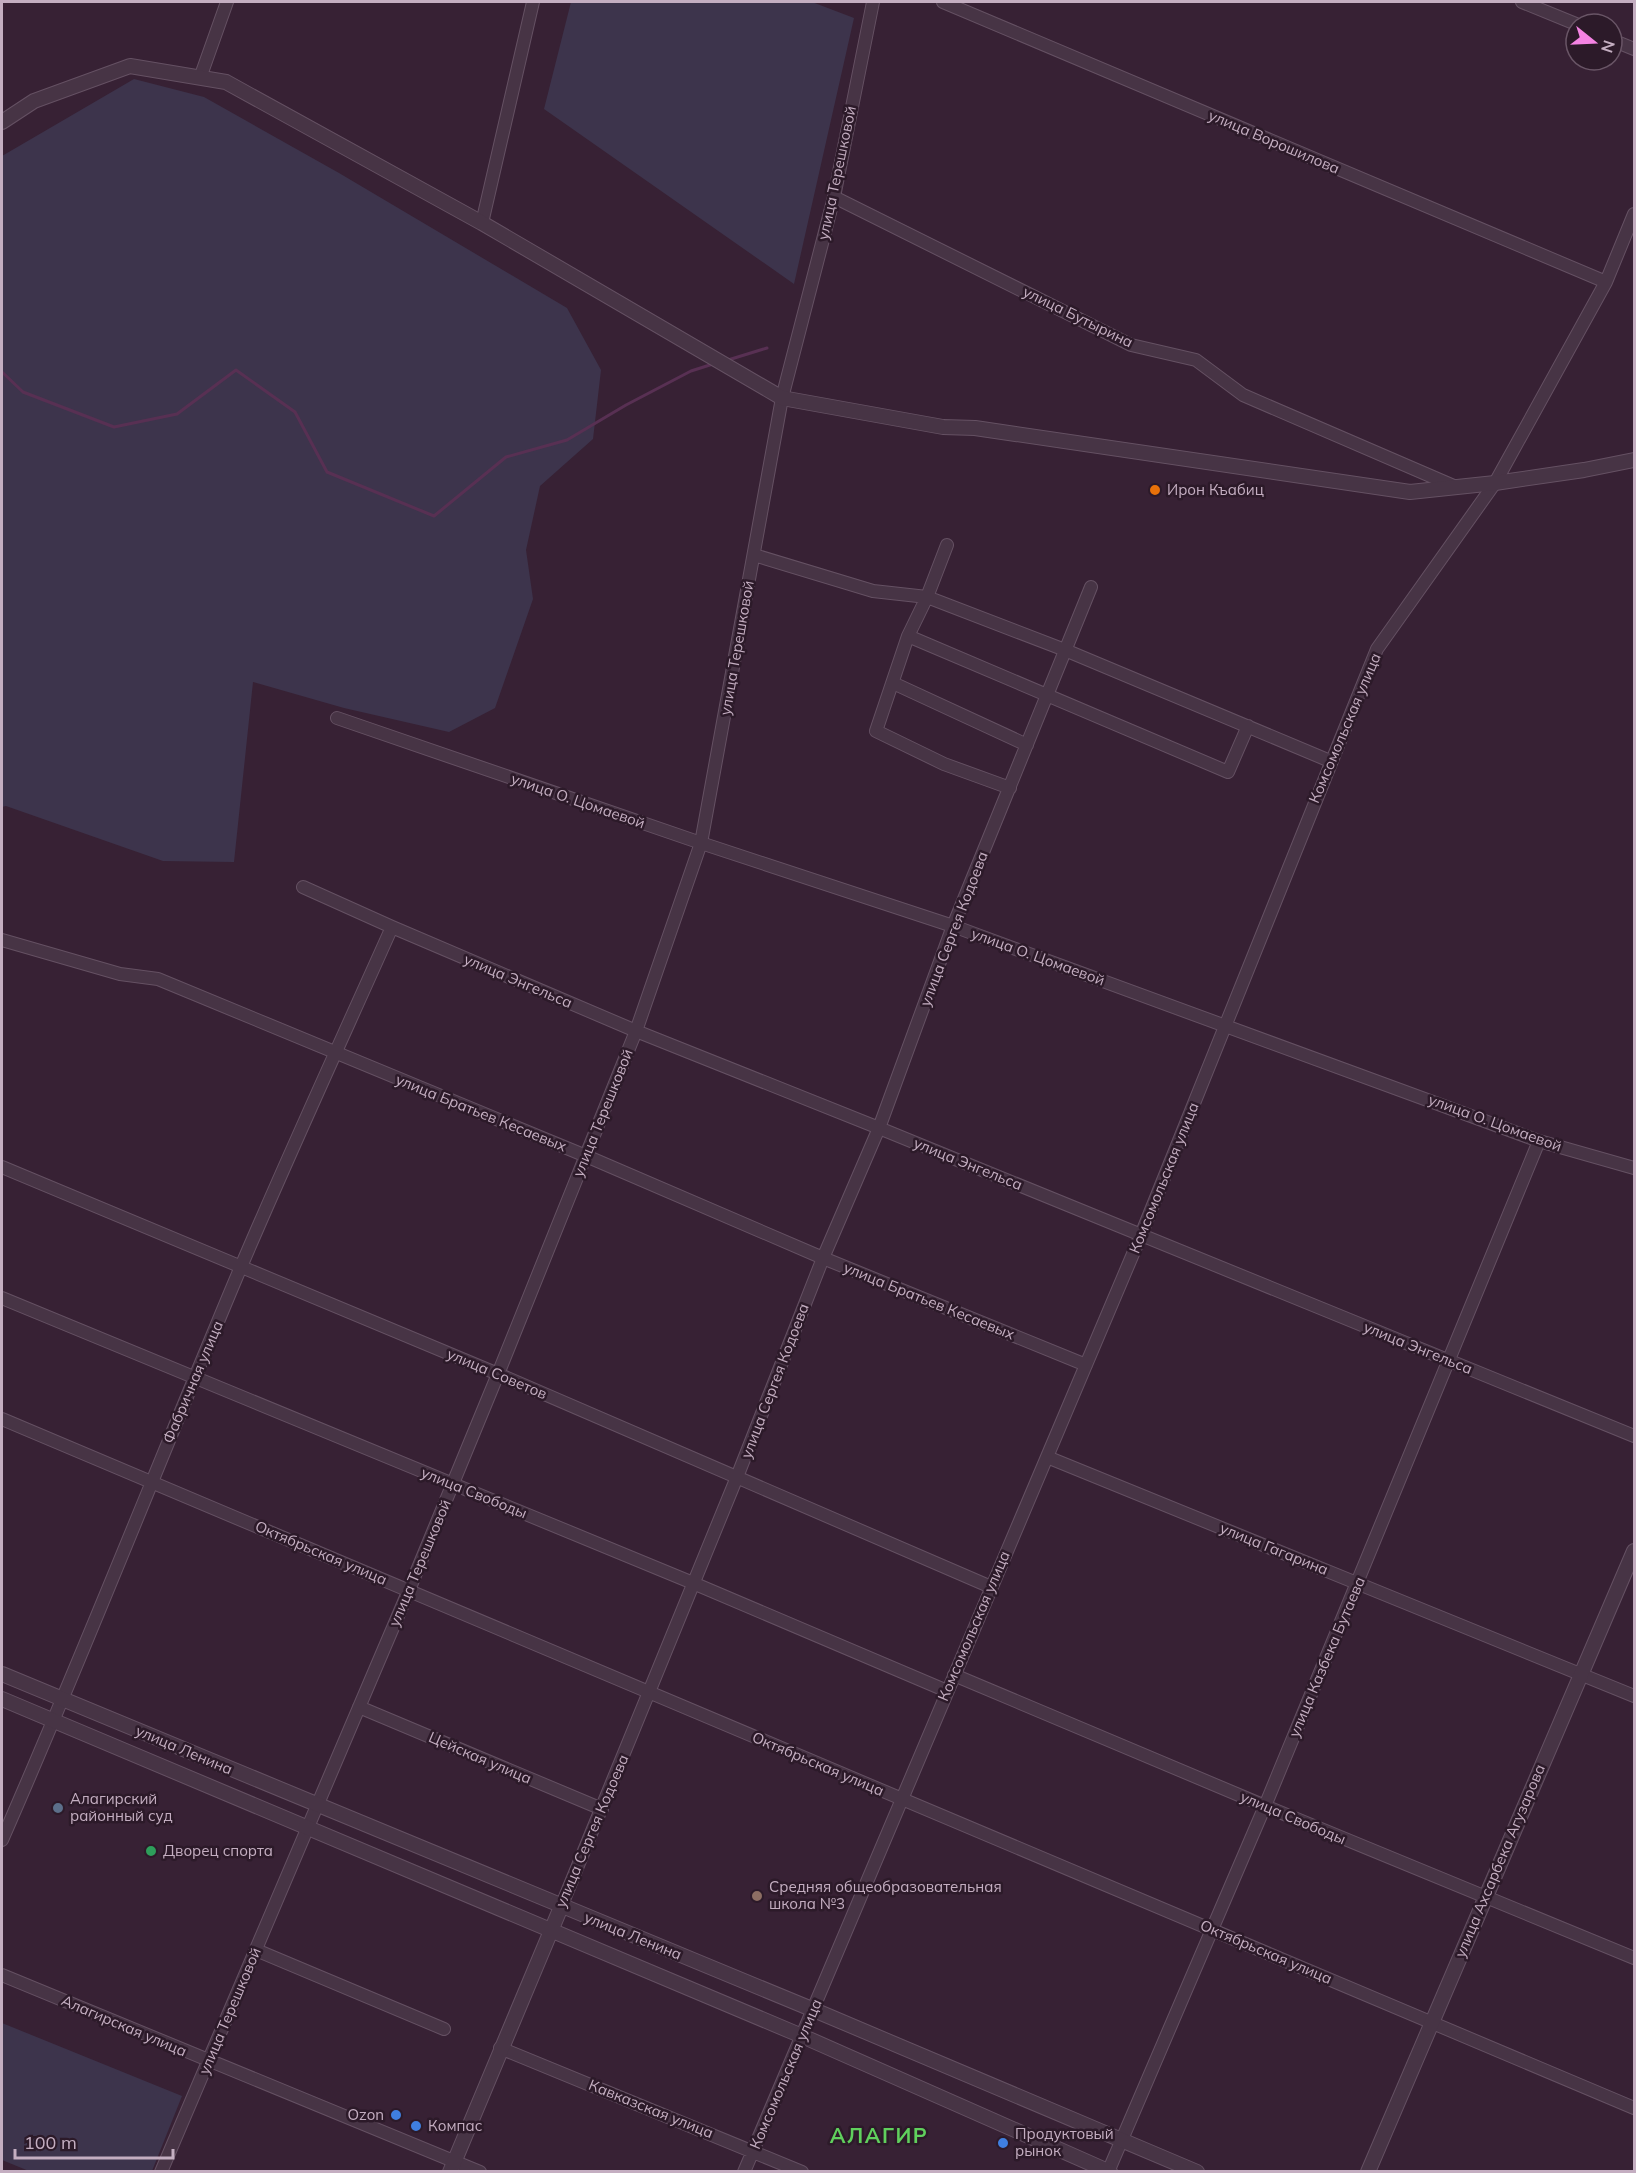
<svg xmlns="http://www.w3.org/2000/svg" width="1636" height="2173" font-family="Mulish,sans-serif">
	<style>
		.green { fill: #3d344c }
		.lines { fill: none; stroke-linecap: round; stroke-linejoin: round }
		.stream { stroke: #583053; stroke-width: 3 }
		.minor-casing { stroke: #655163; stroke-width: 14 }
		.tertiary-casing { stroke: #655163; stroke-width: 16 }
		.minor { stroke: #473445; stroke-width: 12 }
		.tertiary { stroke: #473445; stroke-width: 14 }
		.food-dot { fill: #e8710a; stroke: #2c1a29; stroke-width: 2 }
		.service-dot { fill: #5c6f8a; stroke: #2c1a29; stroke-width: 2 }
		.leisure-dot { fill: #2e9e5b; stroke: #2c1a29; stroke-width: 2 }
		.education-dot { fill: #8d6e63; stroke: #2c1a29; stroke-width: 2 }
		.shop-dot { fill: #3f7fe0; stroke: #2c1a29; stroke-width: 2 }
		.labels { text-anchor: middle; stroke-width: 5; stroke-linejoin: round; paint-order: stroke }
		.street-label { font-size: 15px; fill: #c4aec1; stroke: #2c1a29 }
		.poi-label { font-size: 15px; fill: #c4aec1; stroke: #2c1a29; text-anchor: start }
		.district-label { font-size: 21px; font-weight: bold; letter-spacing: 1.5px; fill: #60d05d; stroke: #2c1a29 }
	</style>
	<rect width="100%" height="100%" fill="#372134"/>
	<path class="green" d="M 571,2 L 812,2 L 854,18 L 794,284 L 544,109 Z
		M 134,79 L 204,97 L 339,173 L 567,308 L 601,370 L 593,439 L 540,486 L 526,550 L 533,599 L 495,708 L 449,732 L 344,708 L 253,682 L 234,862 L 163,861 L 6,806 L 2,807 L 2,156 Z
		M 2,2023 L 182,2096 L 152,2171 L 29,2171 L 2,2160 Z"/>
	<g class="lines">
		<path class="stream" d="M 728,360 L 767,348
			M 2,372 L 23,392 L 114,427 L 177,414 L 236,370 L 295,412 L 327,472 L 434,516 L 506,457 L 567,440 L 626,405 L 691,371 L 713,364"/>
		<g class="minor-casing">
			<path id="minor" d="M 943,2 L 1606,282
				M 1522,2 L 1576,24
				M 1612,40 L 1634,49
				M 200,78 L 227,2
				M 834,197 L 1131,345 L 1196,360 L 1243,395 L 1456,487
				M 482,223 L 533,2
				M 947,545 L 927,597 L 908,636 L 876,731 L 944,764 L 1010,788
				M 754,555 L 873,591 L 927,597 L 1065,650 L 1330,761
				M 908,636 L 1228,772 L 1248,726
				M 893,683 L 1027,745
				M 337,718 L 701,843 L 953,926 L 1539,1141 L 1634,1168
				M 303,887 L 392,927 L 636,1031 L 879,1128 L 1634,1436
				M 2,940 L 120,974 L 158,979 L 586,1156 L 823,1258 L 1086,1365
				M 2,1167 L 498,1374 L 991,1587
				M 2,1298 L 693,1583 L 947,1691
				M 2,1419 L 1634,2108
				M 1047,1457 L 1634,1696
				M 954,1675 L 1265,1806 L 1634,1958
				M 359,1707 L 602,1809
				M 2,1840 C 85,1651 160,1459 240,1269 C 289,1154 341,1041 392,927
				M 561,1907 L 737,1477 L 823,1258 L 879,1128 L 953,926 L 1091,587
				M 256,1950 L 444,2029
				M 2,1975 L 480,2172
				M 500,2048 L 802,2172
				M 161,2172 L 409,1590 L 498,1374 L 636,1031 L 701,843 L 782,398 L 834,197 L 873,2
				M 744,2172 L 1141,1235 L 1377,649 L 1495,483 L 1606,282 L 1634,214
				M 1108,2172 L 1265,1806 L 1539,1141"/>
		</g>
		<g class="tertiary-casing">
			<path id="tertiary" d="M 2,122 L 34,101 L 130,66 L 226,82 L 482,223 L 782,398 L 943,427 L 975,428 L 1410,492 L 1495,483 L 1584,470 L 1634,460
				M 2,1674 L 814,2010 L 1197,2172
				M 2,1699 L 802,2036 L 1110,2172
				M 450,2172 L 561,1907
				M 1368,2172 L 1634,1551"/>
		</g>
		<use href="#minor" class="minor"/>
		<use href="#tertiary" class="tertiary"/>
	</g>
	<circle class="food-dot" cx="1155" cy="490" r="6"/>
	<circle class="service-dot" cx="58" cy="1808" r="6"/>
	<circle class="leisure-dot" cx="151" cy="1851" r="6"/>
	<circle class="education-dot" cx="757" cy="1896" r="6"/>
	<g class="shop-dot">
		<circle cx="396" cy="2115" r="6"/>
		<circle cx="416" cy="2126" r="6"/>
		<circle cx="1003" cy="2143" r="6"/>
	</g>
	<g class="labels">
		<g class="street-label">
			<text transform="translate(1274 142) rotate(23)" y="5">улица Ворошилова</text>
			<text transform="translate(837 173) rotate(-78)" y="5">улица Терешковой</text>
			<text transform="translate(1078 317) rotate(26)" y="5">улица Бутырина</text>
			<text transform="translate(737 648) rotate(-80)" y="5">улица Терешковой</text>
			<text transform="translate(1345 728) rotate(-67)" y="5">Комсомольская улица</text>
			<text transform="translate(578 801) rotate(19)" y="5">улица О. Цомаевой</text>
			<text transform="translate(954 929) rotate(-69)" y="5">улица Сергея Кодоева</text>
			<text transform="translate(1038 957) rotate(20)" y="5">улица О. Цомаевой</text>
			<text transform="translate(518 981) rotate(23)" y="5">улица Энгельса</text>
			<text transform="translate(481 1113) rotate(22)" y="5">улица Братьев Кесаевых</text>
			<text transform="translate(603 1113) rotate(-68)" y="5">улица Терешковой</text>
			<text transform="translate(1495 1123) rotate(20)" y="5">улица О. Цомаевой</text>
			<text transform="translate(968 1164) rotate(22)" y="5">улица Энгельса</text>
			<text transform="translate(1164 1178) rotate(-68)" y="5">Комсомольская улица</text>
			<text transform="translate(929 1301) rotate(22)" y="5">улица Братьев Кесаевых</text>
			<text transform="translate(1418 1348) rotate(22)" y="5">улица Энгельса</text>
			<text transform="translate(497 1374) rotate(23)" y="5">улица Советов</text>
			<text transform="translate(775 1381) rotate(-69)" y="5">улица Сергея Кодоева</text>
			<text transform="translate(193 1382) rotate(-67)" y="5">Фабричная улица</text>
			<text transform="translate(474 1493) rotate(22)" y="5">улица Свободы</text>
			<text transform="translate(1274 1549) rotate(22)" y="5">улица Гагарина</text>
			<text transform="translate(321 1553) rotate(23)" y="5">Октябрьская улица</text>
			<text transform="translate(420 1563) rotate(-67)" y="5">улица Терешковой</text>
			<text transform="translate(974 1626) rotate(-67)" y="5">Комсомольская улица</text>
			<text transform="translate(1327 1657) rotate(-67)" y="5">улица Казбека Бутаева</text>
			<text transform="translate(184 1750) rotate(23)" y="5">улица Ленина</text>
			<text transform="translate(480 1758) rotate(23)" y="5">Цейская улица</text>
			<text transform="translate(818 1764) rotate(23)" y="5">Октябрьская улица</text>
			<text transform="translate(1293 1818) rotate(23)" y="5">улица Свободы</text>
			<text transform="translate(592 1831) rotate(-67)" y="5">улица Сергея Кодоева</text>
			<text transform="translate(1500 1861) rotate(-67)" y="5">улица Ахсарбека Агузарова</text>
			<text transform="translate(633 1936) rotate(22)" y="5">улица Ленина</text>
			<text transform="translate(1266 1952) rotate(23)" y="5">Октябрьская улица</text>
			<text transform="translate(230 2011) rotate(-67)" y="5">улица Терешковой</text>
			<text transform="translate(124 2026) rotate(23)" y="5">Алагирская улица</text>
			<text transform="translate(786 2074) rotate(-67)" y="5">Комсомольская улица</text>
			<text transform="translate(651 2109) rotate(22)" y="5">Кавказская улица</text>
		</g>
		<g class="poi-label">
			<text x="1167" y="495">Ирон Къабиц</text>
			<text x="70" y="1804">Алагирский<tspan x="70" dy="17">районный суд</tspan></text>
			<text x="163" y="1856">Дворец спорта</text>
			<text x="769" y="1892">Средняя общеобразовательная<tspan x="769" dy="17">школа №3</tspan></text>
			<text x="384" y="2120" text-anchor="end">Ozon</text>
			<text x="428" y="2131">Компас</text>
			<text x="1015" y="2139">Продуктовый<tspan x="1015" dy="17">рынок</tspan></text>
		</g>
		<g class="district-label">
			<text x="879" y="2143">АЛАГИР</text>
		</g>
	</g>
	<rect width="1636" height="2173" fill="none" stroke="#c4aec1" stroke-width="6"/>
	<g transform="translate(1594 42) rotate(108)"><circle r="28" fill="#2c1a29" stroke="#695566" stroke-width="1.5"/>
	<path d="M0-4.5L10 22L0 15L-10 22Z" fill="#f583e3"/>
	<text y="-9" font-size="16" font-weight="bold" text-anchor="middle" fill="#c4aec1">N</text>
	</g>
	<path d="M15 2149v9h158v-9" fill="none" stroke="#c4aec1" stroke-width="3"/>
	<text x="24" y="2149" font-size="18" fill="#c4aec1" stroke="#2c1a29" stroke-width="4.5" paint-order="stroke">100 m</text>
</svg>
